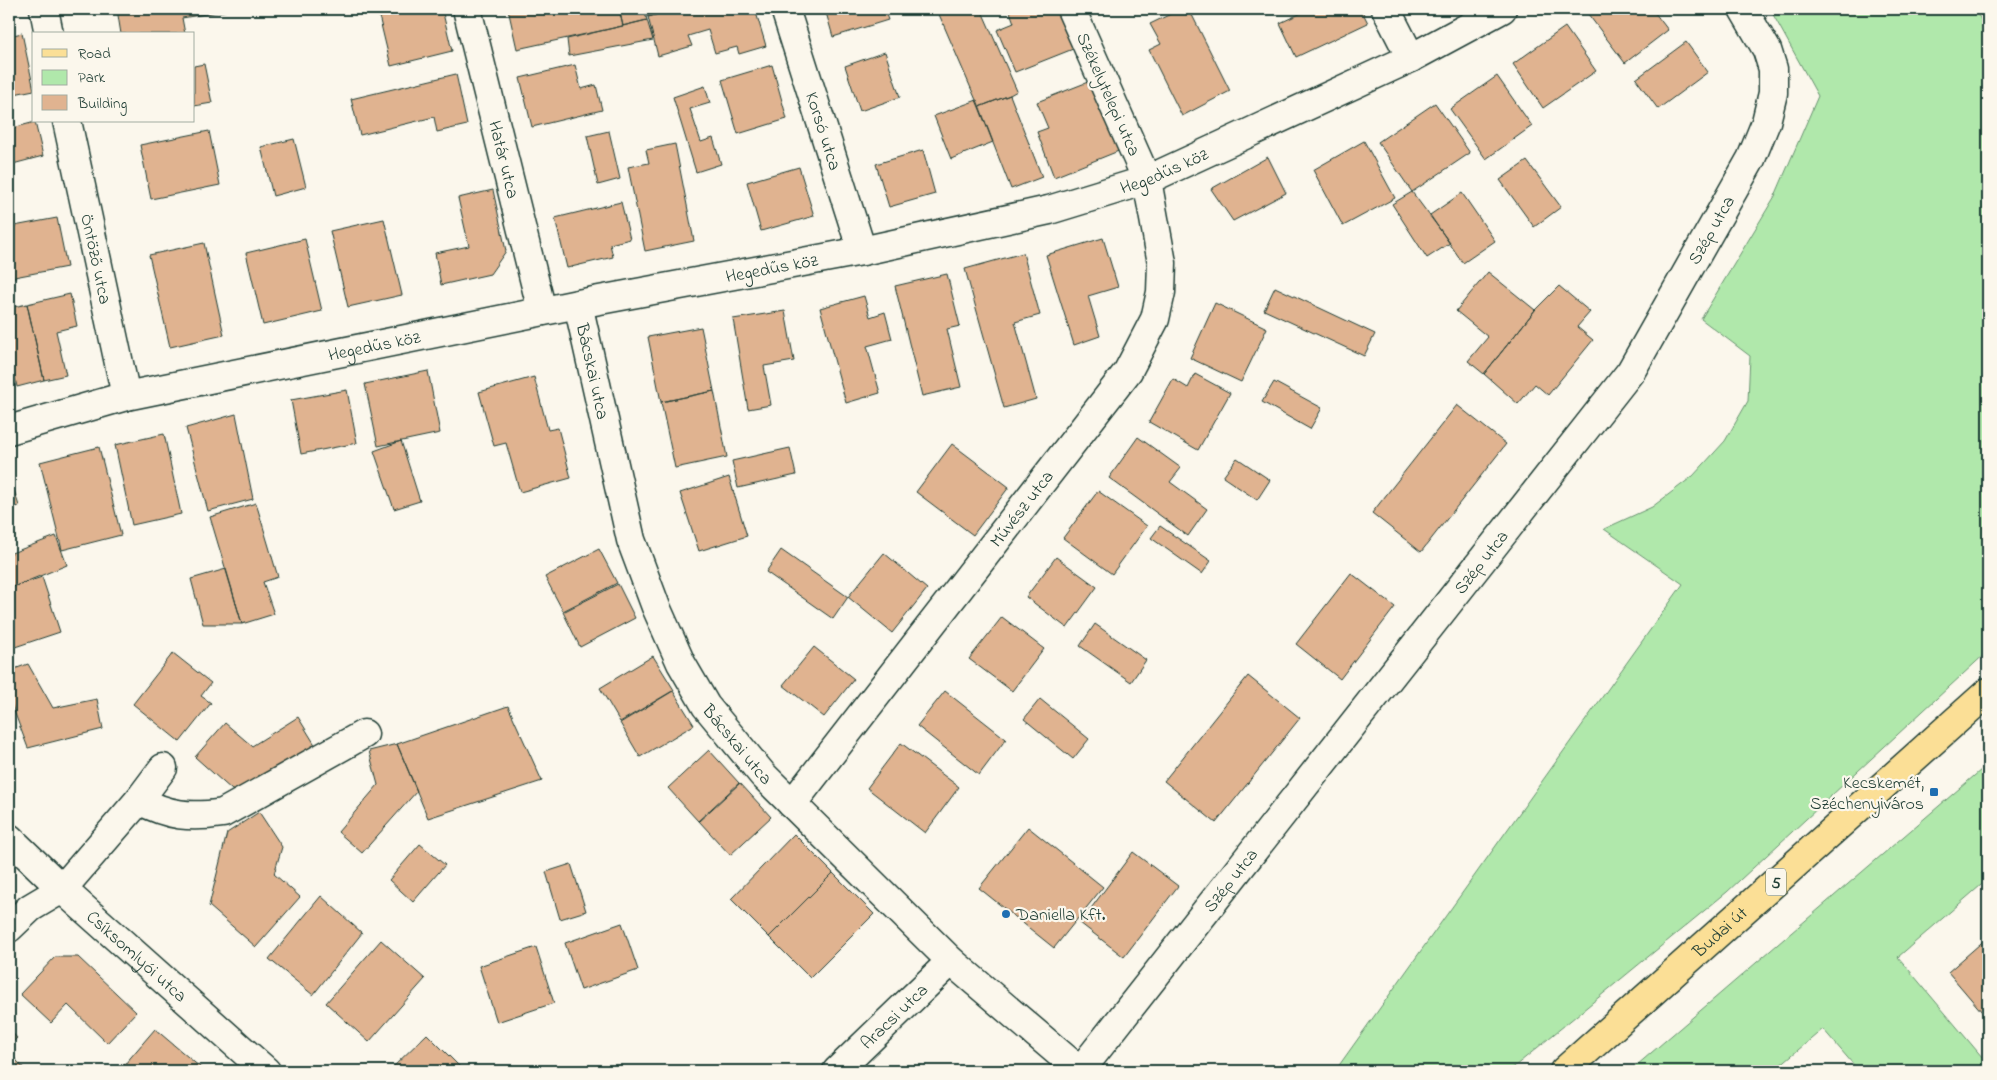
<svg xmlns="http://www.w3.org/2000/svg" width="1997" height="1080" font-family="'Indie Flower',sans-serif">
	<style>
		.green { fill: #b0e8ab; stroke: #689270 }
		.building { fill: #e0b390; stroke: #1f3d34 }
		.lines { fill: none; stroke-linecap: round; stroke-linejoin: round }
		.minor-casing { stroke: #1f3d34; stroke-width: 31 }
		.major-casing { stroke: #1f3d34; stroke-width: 31 }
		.minor { stroke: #fbf7ec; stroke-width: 28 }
		.major { stroke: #fbdf96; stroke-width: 28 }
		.poi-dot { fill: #1f6fb2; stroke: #fbf7ec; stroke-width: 2 }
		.labels { text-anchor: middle; stroke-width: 4.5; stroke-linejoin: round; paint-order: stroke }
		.shield { fill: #fbf7ec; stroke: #61756b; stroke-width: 1 }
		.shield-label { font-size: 16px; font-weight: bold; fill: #1f3d34 }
		.street-label { font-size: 18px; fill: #1f3d34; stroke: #fbf7ec }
		.poi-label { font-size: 18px; fill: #1f3d34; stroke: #fbf7ec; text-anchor: end }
	</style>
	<rect width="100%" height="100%" fill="#fbf7ec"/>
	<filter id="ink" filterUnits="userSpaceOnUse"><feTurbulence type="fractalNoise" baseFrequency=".02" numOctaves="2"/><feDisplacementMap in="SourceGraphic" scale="10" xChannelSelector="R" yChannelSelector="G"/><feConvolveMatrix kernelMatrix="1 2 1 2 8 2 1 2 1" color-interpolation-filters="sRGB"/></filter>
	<g filter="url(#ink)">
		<path class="green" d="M 1770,9 L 1974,9 L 1988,30 L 1988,651 L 1727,892 L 1509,1071 L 1335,1071 L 1683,584 L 1604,529 L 1652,507 L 1693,476 L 1725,441 L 1748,401 L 1750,356 L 1701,319 L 1775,196 L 1818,96 Z
			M 1988,764 L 1988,879 L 1898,957 L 1988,1064 L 1988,1071 L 1859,1071 L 1823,1029 L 1773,1071 L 1630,1071 Z"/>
		<path class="building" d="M 117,9 L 228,9 L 229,10 L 182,18 L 185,34 L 121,34 Z
			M 392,9 L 442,9 L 452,51 L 391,66 L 378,12 Z
			M 508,9 L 619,9 L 623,26 L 517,49 Z
			M 619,9 L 644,9 L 647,20 L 623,26 Z
			M 645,9 L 676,9 L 648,17 Z
			M 676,9 L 755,9 L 766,46 L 739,54 L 737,47 L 715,53 L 708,30 L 688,36 L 692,46 L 658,56 L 648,17 Z
			M 825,9 L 884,9 L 888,20 L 833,37 Z
			M 945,9 L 981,9 L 1017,91 L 1010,95 L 979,107 L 938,12 Z
			M 1009,9 L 1063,9 L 1078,47 L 1015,72 L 997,30 L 1014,23 Z
			M 1181,9 L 1189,9 L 1230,91 L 1182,116 L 1149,50 L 1161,44 L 1150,24 Z
			M 1310,9 L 1361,9 L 1368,23 L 1296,57 L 1280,23 Z
			M 1595,9 L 1652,9 L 1668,30 L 1625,63 L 1588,14 Z
			M 647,20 L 653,40 L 569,56 L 567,39 Z
			M 1565,27 L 1596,71 L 1543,108 L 1513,64 Z
			M 22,33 L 34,90 L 9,95 L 9,36 Z
			M 1686,42 L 1708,72 L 1658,109 L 1636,79 Z
			M 885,52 L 900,97 L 860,111 L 845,66 Z
			M 204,64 L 212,103 L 194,106 L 194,66 Z
			M 575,65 L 581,89 L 596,85 L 602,110 L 532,127 L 520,78 Z
			M 772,65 L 787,119 L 738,134 L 722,80 Z
			M 456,74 L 467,125 L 437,132 L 434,117 L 360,135 L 351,99 Z
			M 1497,76 L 1532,126 L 1486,159 L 1450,109 Z
			M 1093,80 L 1121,150 L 1054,177 L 1037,132 L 1048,128 L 1037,102 Z
			M 705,86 L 710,103 L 690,109 L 701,142 L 713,138 L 721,164 L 696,172 L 673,97 Z
			M 1010,95 L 1042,177 L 1011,189 L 979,107 Z
			M 977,100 L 993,142 L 951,159 L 934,116 Z
			M 1435,103 L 1470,153 L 1412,192 L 1378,142 Z
			M 35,122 L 43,156 L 9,165 L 9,129 Z
			M 209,131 L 220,185 L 151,199 L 140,145 Z
			M 609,131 L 620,179 L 598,185 L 587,136 Z
			M 294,139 L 306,187 L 273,196 L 261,147 Z
			M 1364,141 L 1395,198 L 1343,226 L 1313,170 Z
			M 675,144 L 694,241 L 645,251 L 628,167 L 649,163 L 646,150 Z
			M 923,150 L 935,194 L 889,207 L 876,164 Z
			M 1268,157 L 1286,193 L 1233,221 L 1211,189 Z
			M 1527,161 L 1561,207 L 1534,227 L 1500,180 Z
			M 799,167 L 814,216 L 761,231 L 747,182 Z
			M 493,190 L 506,251 L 490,274 L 441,285 L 435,253 L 469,246 L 458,198 Z
			M 1412,192 L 1450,243 L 1427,258 L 1392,204 Z
			M 1462,193 L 1495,241 L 1463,263 L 1430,215 Z
			M 621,202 L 630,239 L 610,244 L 613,257 L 567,268 L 555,218 Z
			M 57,218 L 67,267 L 9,278 L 9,227 Z
			M 384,219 L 402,295 L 348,307 L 330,231 Z
			M 1103,238 L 1118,287 L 1088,296 L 1100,336 L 1074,345 L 1046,255 Z
			M 305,239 L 322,311 L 263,325 L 246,253 Z
			M 204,243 L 224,335 L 170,347 L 149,255 Z
			M 1023,253 L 1040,315 L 1015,322 L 1036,399 L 1004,408 L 965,269 Z
			M 1488,272 L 1535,310 L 1484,374 L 1468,361 L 1488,337 L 1456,311 Z
			M 947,274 L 960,326 L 947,329 L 961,387 L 922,396 L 895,286 Z
			M 1559,286 L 1590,312 L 1577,327 L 1593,340 L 1548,395 L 1535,384 L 1518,404 L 1484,374 L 1535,310 Z
			M 1275,287 L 1375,334 L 1364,356 L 1264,310 Z
			M 70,294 L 77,326 L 56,331 L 66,375 L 44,380 L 27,304 Z
			M 864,296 L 870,317 L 885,312 L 892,339 L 867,346 L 880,393 L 846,403 L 820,308 Z
			M 1215,303 L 1267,328 L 1241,382 L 1190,358 Z
			M 27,304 L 44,380 L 17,387 L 9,352 L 9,308 Z
			M 785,311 L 794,361 L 764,366 L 771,405 L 748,409 L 733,319 Z
			M 701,327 L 714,391 L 661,402 L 648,337 Z
			M 428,371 L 440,433 L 378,446 L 365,384 Z
			M 1195,374 L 1230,393 L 1198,450 L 1149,422 L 1173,379 L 1188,388 Z
			M 534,377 L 548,430 L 558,428 L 571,478 L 520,492 L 506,443 L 494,446 L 479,392 Z
			M 1274,382 L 1322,408 L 1310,429 L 1262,402 Z
			M 347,390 L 357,443 L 301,454 L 291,400 Z
			M 714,391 L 727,457 L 675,468 L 661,402 Z
			M 1457,405 L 1506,444 L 1421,552 L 1372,513 Z
			M 236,414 L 253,499 L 208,511 L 186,428 Z
			M 164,434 L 181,514 L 132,525 L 115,445 Z
			M 1138,437 L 1181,468 L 1170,482 L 1207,509 L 1188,536 L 1109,478 Z
			M 401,441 L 420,501 L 394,509 L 374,451 Z
			M 952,444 L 1009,487 L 973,535 L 916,492 Z
			M 99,447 L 121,535 L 62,550 L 40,462 Z
			M 790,448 L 796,475 L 738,488 L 732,461 Z
			M 1237,458 L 1270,480 L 1257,500 L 1223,477 Z
			M 9,474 L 19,506 L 9,509 Z
			M 729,477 L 747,536 L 699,551 L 680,493 Z
			M 1098,491 L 1147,526 L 1112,574 L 1063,538 Z
			M 256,503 L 278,577 L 263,582 L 274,614 L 242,624 L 210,517 Z
			M 1160,526 L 1211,561 L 1202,574 L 1151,538 Z
			M 56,536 L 67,565 L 13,587 L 9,576 L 9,554 Z
			M 599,549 L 617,583 L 563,611 L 545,577 Z
			M 781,550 L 848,597 L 833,619 L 766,572 Z
			M 884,553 L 927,589 L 892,633 L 848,597 Z
			M 1056,557 L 1097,587 L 1067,628 L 1026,597 Z
			M 226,569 L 242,624 L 203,624 L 191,579 Z
			M 1351,573 L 1395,607 L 1340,679 L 1296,644 Z
			M 42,577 L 60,632 L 9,649 L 9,588 Z
			M 618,584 L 635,618 L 580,647 L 563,612 Z
			M 1002,617 L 1044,649 L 1012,691 L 969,659 Z
			M 1095,624 L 1146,660 L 1131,682 L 1080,646 Z
			M 814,647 L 854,679 L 824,717 L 783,685 Z
			M 173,653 L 211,683 L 201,696 L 211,703 L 180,742 L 133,704 Z
			M 653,656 L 674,690 L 620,722 L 600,688 Z
			M 28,664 L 53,708 L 97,699 L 103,729 L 28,748 L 9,698 L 9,671 Z
			M 1248,676 L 1300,718 L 1216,823 L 1164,781 Z
			M 673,691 L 694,725 L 640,757 L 620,723 Z
			M 945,691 L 1006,739 L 979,775 L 917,726 Z
			M 1040,699 L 1089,739 L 1073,759 L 1024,719 Z
			M 508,706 L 542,781 L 428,818 L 397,744 Z
			M 298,717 L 317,748 L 253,790 L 232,790 L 195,757 L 225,723 L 252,746 Z
			M 901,743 L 959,787 L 925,833 L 867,788 Z
			M 397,744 L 417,791 L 362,853 L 338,832 L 378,785 L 369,751 Z
			M 709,750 L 739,783 L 698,821 L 668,788 Z
			M 740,783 L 771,817 L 730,855 L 699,821 Z
			M 259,812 L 282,847 L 274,874 L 300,897 L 256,947 L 209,906 L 227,833 Z
			M 1028,827 L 1103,887 L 1054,948 L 979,888 Z
			M 794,834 L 833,873 L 769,937 L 731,899 Z
			M 420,844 L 445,865 L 413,902 L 389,880 Z
			M 1133,852 L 1178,886 L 1124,957 L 1080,923 Z
			M 571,864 L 586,911 L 560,919 L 546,872 Z
			M 833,873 L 874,914 L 810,978 L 769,937 Z
			M 321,896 L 362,933 L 313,995 L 269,959 Z
			M 622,923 L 638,970 L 581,990 L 565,943 Z
			M 1988,937 L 1988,1019 L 1948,972 Z
			M 381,940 L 425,979 L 369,1042 L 326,1003 Z
			M 536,947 L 554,1003 L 497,1022 L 479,966 Z
			M 55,957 L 78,957 L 136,1012 L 107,1043 L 68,1005 L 51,1023 L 20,994 Z
			M 9,1029 L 17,1038 L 9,1046 Z
			M 155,1029 L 201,1068 L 199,1071 L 119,1071 Z
			M 427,1034 L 464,1071 L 392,1071 L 390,1070 Z
			M 9,1052 L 26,1071 L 9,1071 Z"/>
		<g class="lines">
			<g class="minor-casing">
				<g id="minor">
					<path d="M 44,9 L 49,34"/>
					<path id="s1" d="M 467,9 L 542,311"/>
					<path id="s2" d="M 785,9 L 862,251"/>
					<path d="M 1386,9 L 1411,58"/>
					<path id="s3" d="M 67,121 L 126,396"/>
					<path id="s4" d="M 578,304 L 631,540 L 656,607 L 681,663 L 706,706 L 763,775 L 951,961 L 1080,1071 L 1631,371 L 1751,159 L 1766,122 L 1773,93 L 1773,69 L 1767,50 L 1743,9"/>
					<path id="s5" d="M 9,430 L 126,396 L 578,304 L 862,251 L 1049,210 L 1147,180 L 1411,58 L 1502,9"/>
					<path d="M 139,800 C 169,816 190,818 223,813 L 364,734"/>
					<path id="s6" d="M 792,804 L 1128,371 L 1155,319 L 1161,292 L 1162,263 L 1147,180 L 1071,9"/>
					<path id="s7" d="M 9,838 L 62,889 L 266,1071"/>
					<path d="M 9,928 L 30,908 L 62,889 L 139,800 L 163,768"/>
					<path id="s8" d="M 837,1071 L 951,961"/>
				</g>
			</g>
			<g class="major-casing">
				<g id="major">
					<path id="s9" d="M 1564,1071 L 1988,692"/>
				</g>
			</g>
			<use href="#minor" class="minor"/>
			<use href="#major" class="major"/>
		</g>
	</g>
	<g class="poi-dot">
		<rect x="1929" y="787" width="10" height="10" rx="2.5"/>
		<circle cx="1006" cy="914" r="5"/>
	</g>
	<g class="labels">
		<rect class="shield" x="1766" y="868.5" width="20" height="27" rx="4"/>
		<g class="shield-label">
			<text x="1776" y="888">5</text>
		</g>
		<g class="street-label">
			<text transform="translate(1109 94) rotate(66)" y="6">Székelytelepi utca</text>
			<text dy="6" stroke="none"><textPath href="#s2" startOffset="128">Korsó utca</textPath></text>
			<text dy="6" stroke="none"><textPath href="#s1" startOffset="155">Határ utca</textPath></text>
			<text dy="6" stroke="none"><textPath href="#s5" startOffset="1185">Hegedűs köz</textPath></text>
			<text dy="6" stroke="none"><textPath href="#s4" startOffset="2001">Szép utca</textPath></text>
			<text dy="6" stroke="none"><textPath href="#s3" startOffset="141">Öntöző utca</textPath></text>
			<text dy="6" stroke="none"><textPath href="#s5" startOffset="780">Hegedűs köz</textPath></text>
			<text dy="6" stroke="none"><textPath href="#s5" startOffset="375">Hegedűs köz</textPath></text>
			<text dy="6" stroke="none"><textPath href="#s4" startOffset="69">Bácskai utca</textPath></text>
			<text dy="6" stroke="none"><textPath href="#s6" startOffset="374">Művész utca</textPath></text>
			<text dy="6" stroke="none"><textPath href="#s4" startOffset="1596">Szép utca</textPath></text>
			<text dy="6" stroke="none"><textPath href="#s4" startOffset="474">Bácskai utca</textPath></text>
			<text dy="6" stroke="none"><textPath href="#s4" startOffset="1191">Szép utca</textPath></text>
			<text dy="6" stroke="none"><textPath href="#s9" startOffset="209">Budai út</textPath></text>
			<text dy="6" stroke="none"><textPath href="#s7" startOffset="174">Csíksomlyói utca</textPath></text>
			<text dy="6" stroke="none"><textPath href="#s8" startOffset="79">Aracsi utca</textPath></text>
		</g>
		<g class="poi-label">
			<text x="1924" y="788">Kecskemét,<tspan x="1924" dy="21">Széchenyiváros</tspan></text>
			<text x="1016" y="920" text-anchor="start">Daniella Kft.</text>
		</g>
	</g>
	<rect width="1997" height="1080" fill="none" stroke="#fbf7ec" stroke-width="30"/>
	<rect x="15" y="15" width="1967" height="1050" fill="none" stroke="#1f3d34" stroke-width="2" filter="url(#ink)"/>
	<rect x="32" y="32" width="162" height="90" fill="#fbf7ec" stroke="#a3ada2"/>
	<rect x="42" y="49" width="25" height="8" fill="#fbdf96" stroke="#a3ada2"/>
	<text x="78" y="58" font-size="15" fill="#1f3d34">Road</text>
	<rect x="42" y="70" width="25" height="15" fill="#b0e8ab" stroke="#a3ada2"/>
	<text x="78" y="82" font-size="15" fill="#1f3d34">Park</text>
	<rect x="42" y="95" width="25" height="15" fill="#e0b390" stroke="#a3ada2"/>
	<text x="78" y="108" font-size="15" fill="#1f3d34">Building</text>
</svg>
